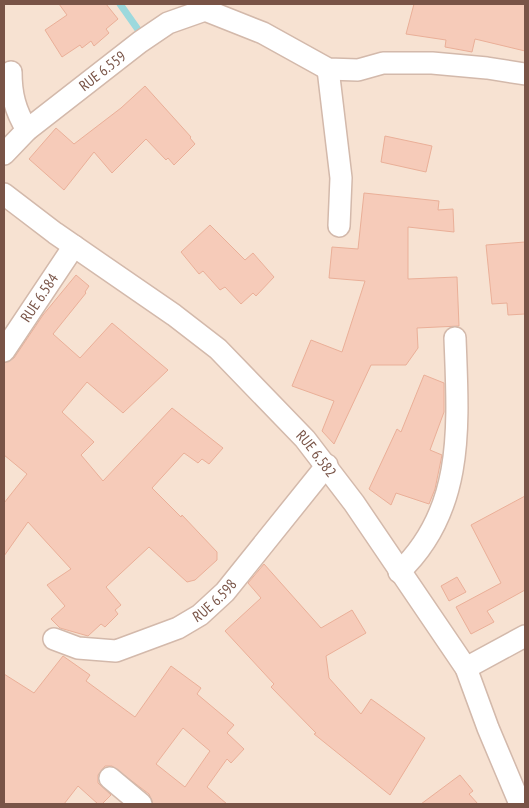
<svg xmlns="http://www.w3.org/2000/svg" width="529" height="808" font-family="'PT Sans Narrow',sans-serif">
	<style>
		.residential { fill: #f7e2d2 }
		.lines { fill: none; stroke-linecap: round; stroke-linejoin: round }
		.stream { stroke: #9cd9dd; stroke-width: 7 }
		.building { fill: #f6cbb9; stroke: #eaaf98; fill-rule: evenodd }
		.street-casing { stroke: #d3b9ab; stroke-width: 24 }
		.street { stroke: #fff; stroke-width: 21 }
		.labels { text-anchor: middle; stroke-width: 4; stroke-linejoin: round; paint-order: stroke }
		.street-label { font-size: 15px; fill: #795447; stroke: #fff6ec }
	</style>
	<rect width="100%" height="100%" fill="#fef1e4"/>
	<path class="residential" d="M 4,4 L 525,4 L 525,804 L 4,804 Z"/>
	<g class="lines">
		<path class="stream" d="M 120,4 L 139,31"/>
	</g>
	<path class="building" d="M 59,4 L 106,4 L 118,19 L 106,29 L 109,33 L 94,46 L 91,41 L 82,48 L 80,45 L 62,57 L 45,30 L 67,15 Z
		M 414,4 L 525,4 L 525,51 L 475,39 L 472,52 L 445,47 L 446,40 L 406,34 Z
		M 145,86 L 191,137 L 190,138 L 195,144 L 174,165 L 168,158 L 166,160 L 146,139 L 112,173 L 94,152 L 64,190 L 29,159 L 56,128 L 74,144 L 121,108 Z
		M 385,136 L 432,146 L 426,172 L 381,162 Z
		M 364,193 L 439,201 L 438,210 L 453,209 L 454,232 L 408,227 L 408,279 L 457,277 L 459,326 L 417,328 L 418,348 L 406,365 L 371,365 L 334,444 L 322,431 L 334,401 L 292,386 L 311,340 L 342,352 L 365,281 L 329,278 L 332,247 L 358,249 Z
		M 210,225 L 245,260 L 253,253 L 274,277 L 256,296 L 253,293 L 241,304 L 225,287 L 220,290 L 203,271 L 199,274 L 181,252 Z
		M 525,242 L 525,314 L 508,315 L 507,303 L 492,304 L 486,245 Z
		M 76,275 L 89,286 L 85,292 L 86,293 L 53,334 L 80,358 L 112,323 L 168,370 L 123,413 L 87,382 L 62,412 L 94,442 L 81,455 L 103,481 L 172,408 L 223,448 L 209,464 L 202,459 L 198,463 L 184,453 L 152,488 L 181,517 L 182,515 L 217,552 L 217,560 L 195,580 L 187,582 L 149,547 L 106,587 L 121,605 L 115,610 L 118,614 L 105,627 L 101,624 L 88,636 L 60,628 L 51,619 L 65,606 L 47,585 L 71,569 L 28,522 L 4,556 L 4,503 L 27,474 L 4,455 L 4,363 L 14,358 L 43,315 Z
		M 424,375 L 444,383 L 444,412 L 430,450 L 442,455 L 435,489 L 429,504 L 396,493 L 391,505 L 369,489 L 397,429 L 401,432 Z
		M 525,496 L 525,590 L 487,611 L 494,622 L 471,634 L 456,607 L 501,583 L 471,525 Z
		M 264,564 L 321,628 L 352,610 L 366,633 L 326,656 L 329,678 L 361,714 L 371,699 L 425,738 L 390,795 L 314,734 L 316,733 L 271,687 L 274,684 L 225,631 L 261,598 L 248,583 Z
		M 457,577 L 466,592 L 449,601 L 441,586 Z
		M 63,656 L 90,675 L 86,681 L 135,717 L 171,666 L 201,688 L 197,694 L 234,725 L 227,733 L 244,749 L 231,763 L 227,759 L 207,787 L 227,804 L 153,804 L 149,794 L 112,766 L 105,766 L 98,775 L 98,783 L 111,795 L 102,804 L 98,804 L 78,786 L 64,804 L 4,804 L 4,674 L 34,693 ZM 183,728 L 210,751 L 185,787 L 156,764 Z
		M 460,775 L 473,791 L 469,794 L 478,804 L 421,804 Z"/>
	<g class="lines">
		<g class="street-casing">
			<g id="street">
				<path d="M 205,10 L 263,33 L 328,69 L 358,70 L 383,63 L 432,63 L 487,68 L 525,74"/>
				<path d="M 328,69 L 341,178 L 339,226"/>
				<path d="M 11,72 C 11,94 15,110 27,130"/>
				<path id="s1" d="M 4,154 L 27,130 L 140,42 L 168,23 L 205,10 L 211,4"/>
				<path id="s2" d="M 4,194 L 55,233 L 174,315 L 218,349 L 305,439 L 354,503 L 466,668 L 488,728 L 520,804"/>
				<path id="s3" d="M 4,351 L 74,246"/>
				<path d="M 399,572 C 466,509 458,422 455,338"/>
				<path id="s4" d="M 54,639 L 78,648 L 116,651 L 178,628 L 200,615 L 225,592 L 327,465"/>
				<path d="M 466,668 L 525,636"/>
				<path d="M 110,778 L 141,804"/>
			</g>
		</g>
		<use href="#street" class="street"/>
	</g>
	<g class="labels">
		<g class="street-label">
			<text dy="5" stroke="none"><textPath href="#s1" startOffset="129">RUE 6.559</textPath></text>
			<text dy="5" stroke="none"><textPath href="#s3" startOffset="64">RUE 6.584</textPath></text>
			<text dy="5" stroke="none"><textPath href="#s2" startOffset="408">RUE 6.582</textPath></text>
			<text dy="5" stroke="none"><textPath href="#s4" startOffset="176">RUE 6.598</textPath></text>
		</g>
	</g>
	<rect width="529" height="808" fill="none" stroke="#795447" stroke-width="10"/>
</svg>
